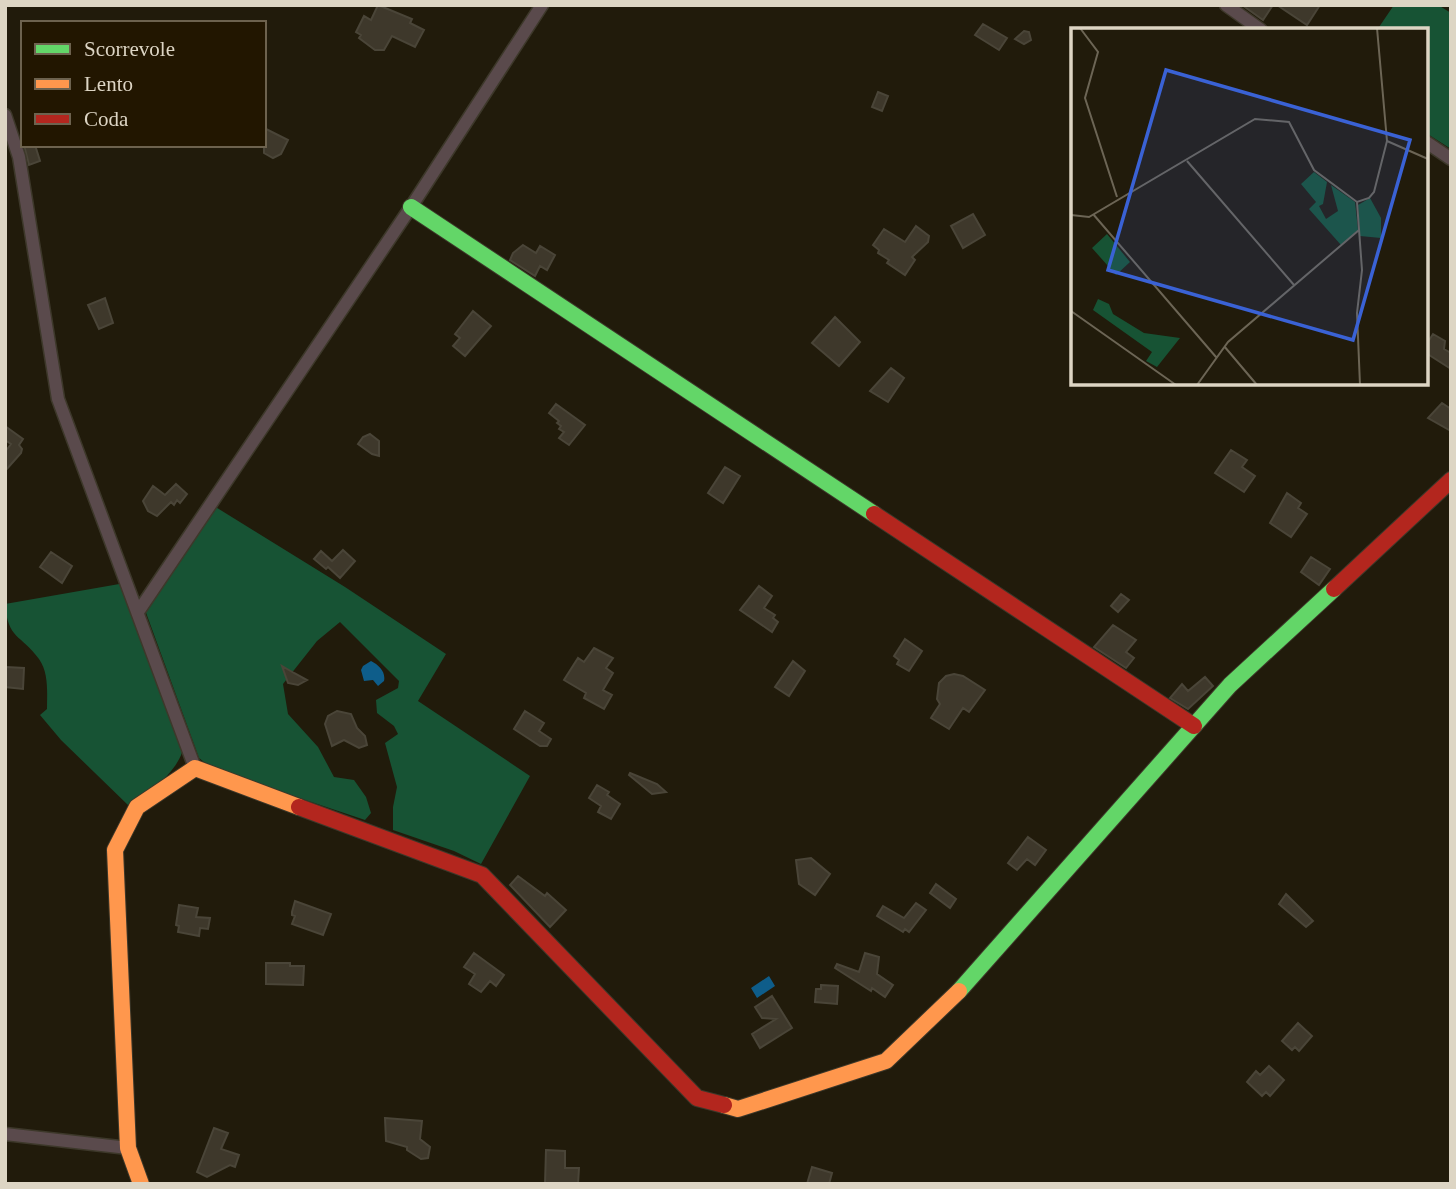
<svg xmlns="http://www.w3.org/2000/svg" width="1456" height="1189" font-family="Georgia,serif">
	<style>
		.forest { fill: #175334 }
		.water { fill: #0e5d8a }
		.building { fill: #3e382b; stroke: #4a4538; stroke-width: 2 }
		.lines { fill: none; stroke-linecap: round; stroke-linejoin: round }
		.street-casing { stroke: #3d382a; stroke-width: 15 }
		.fast-casing { stroke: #3d382a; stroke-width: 18 }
		.slow-casing { stroke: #3d382a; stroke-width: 18 }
		.jam-casing { stroke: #3d382a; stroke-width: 18 }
		.street { stroke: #5a4a4c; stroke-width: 12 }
		.fast { stroke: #63d668; stroke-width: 16 }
		.slow { stroke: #ff974d; stroke-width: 16 }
		.jam { stroke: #b3261e; stroke-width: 16 }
		.inset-road { fill: none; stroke: #6c6555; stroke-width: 2 }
		.view { fill: #3a62d5; fill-opacity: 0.15; stroke: #3a62d5; stroke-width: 3.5 }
		.inset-edge { fill: none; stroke: #ddd5c4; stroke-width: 3.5 }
	</style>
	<rect width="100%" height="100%" fill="#211b0b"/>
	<path class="forest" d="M 1394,5 L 1438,5 L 1451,13 L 1451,149 L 1426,133 L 1426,30 L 1377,30 Z
		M 214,506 L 345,587 L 446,654 L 418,701 L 530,776 L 481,864 L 454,851 L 393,830 L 393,807 L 397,787 L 385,743 L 398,734 L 394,726 L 377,713 L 376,700 L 398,688 L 399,681 L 340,622 L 317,641 L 283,684 L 288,714 L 318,747 L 334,777 L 354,780 L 366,797 L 371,813 L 365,820 L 240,778 L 204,762 L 199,758 L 145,610 Z
		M 125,583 L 183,747 C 182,767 146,798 129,806 L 61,740 L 40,715 L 47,709 C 47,693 49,673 39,659 C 21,634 8,640 5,604 Z"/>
	<path class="water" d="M 371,661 C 379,665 386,672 384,681 L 378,686 L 373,680 L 364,681 L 361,670 L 363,666 Z
		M 769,976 L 775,986 L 757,998 L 751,988 Z"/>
	<path class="building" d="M 378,5 L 412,19 L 410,23 L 424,30 L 415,47 L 392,36 L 384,50 L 375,50 L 359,38 L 361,35 L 356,32 L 364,16 L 371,20 Z
		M 1242,5 L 1273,5 L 1263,20 Z
		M 1277,5 L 1320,5 L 1307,25 Z
		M 983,24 L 1007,38 L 999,50 L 975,35 Z
		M 1024,31 L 1029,32 L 1031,40 L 1024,44 L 1015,39 Z
		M 878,92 L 888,96 L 882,111 L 872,107 Z
		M 264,128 L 288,140 L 281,154 L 273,158 L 264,153 Z
		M 24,145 L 35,145 L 40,161 L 29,165 Z
		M 973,214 L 985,235 L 963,248 L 951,226 Z
		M 916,226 L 929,236 L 928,242 L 912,257 L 915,260 L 905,275 L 887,263 L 889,260 L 878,253 L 879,250 L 873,245 L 884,229 L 905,242 Z
		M 523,245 L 536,253 L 540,246 L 555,255 L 547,270 L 540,266 L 535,276 L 510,260 L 513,253 Z
		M 105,298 L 113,323 L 99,329 L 88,305 Z
		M 473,311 L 491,326 L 465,356 L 453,346 L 460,338 L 455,334 Z
		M 835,317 L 860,342 L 839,366 L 812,343 Z
		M 1433,334 L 1445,341 L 1444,349 L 1451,353 L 1451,369 L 1426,353 L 1426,345 Z
		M 891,368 L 904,378 L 888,402 L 870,391 Z
		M 1442,403 L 1451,409 L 1451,431 L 1428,418 Z
		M 556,404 L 585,425 L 569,445 L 559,438 L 564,432 L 559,429 L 561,426 L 557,423 L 559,421 L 549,413 Z
		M 5,426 L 23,439 L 19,445 L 22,449 L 21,453 L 5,471 L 5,452 L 11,444 L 5,440 Z
		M 370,434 L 379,441 L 379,456 L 372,454 L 358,444 L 363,437 Z
		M 1231,450 L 1247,460 L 1242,467 L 1255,476 L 1244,492 L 1215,473 Z
		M 725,467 L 740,476 L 723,503 L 708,493 Z
		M 176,484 L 187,494 L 180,503 L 177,500 L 174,505 L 171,502 L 157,516 L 148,511 L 143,501 L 153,486 L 165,495 Z
		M 1287,493 L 1301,503 L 1298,508 L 1307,514 L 1291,537 L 1270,523 Z
		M 343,550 L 355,561 L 340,578 L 328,567 L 326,569 L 314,559 L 321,551 L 332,561 Z
		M 51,552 L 72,566 L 62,583 L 40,567 Z
		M 1311,557 L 1330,569 L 1319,585 L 1301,572 Z
		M 759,586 L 772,596 L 764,608 L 775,615 L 773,618 L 778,622 L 772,632 L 740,610 Z
		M 1121,594 L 1129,600 L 1118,612 L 1111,606 Z
		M 1113,625 L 1136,640 L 1126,652 L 1134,658 L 1126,668 L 1094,647 Z
		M 905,639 L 922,651 L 909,671 L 897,664 L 899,660 L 894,656 Z
		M 594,648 L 613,658 L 606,668 L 613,673 L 603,690 L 612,695 L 604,709 L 584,698 L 586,693 L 564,680 L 578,658 L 584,662 Z
		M 793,661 L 805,671 L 789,696 L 775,687 Z
		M 282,666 L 294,673 L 307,680 L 298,685 L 288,683 Z
		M 6,667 L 24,668 L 23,689 L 5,687 Z
		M 954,674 L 963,676 L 985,690 L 969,712 L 963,708 L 949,729 L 931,718 L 940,704 L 937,699 L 939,683 L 946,676 Z
		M 1205,677 L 1213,686 L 1188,709 L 1170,698 L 1182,684 L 1188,691 Z
		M 337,711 L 351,714 L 357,728 L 365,736 L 367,745 L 359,748 L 344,740 L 332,746 L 325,724 L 328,716 Z
		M 525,711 L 544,723 L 539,731 L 551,739 L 547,746 L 540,746 L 514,729 Z
		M 630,773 L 657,784 L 666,792 L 652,794 L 629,775 Z
		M 597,785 L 609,792 L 607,795 L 620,804 L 611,819 L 598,812 L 601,806 L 589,798 Z
		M 1028,837 L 1046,850 L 1035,865 L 1027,859 L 1017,870 L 1008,863 Z
		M 811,858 L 830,874 L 815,895 L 799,884 L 796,860 Z
		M 518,876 L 545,896 L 547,893 L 566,910 L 550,927 L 510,885 Z
		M 936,884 L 956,899 L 950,908 L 930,893 Z
		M 1286,894 L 1313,921 L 1306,927 L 1279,904 Z
		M 295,901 L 331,914 L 323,935 L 292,924 L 295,916 L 292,915 L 292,912 Z
		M 916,903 L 926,910 L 909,932 L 905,929 L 903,932 L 877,916 L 883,906 L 904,918 Z
		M 179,905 L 198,908 L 196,917 L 210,918 L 208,929 L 200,928 L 199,936 L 178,932 L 179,926 L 176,925 Z
		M 474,953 L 504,975 L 496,986 L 490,981 L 481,992 L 469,984 L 475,974 L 464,967 Z
		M 865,953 L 879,957 L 877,974 L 893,985 L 885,997 L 872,988 L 871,991 L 835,968 L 837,964 L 859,972 Z
		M 266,963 L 290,963 L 290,966 L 304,966 L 303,985 L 266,984 Z
		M 821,985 L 838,986 L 837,1004 L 815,1002 L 816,989 L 821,989 Z
		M 772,996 L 792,1028 L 760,1048 L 752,1034 L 776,1019 L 762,1018 L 755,1007 Z
		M 1298,1023 L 1312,1036 L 1299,1051 L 1295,1047 L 1292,1050 L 1282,1041 Z
		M 1269,1066 L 1284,1080 L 1270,1096 L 1266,1092 L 1262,1096 L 1247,1082 L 1256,1071 L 1260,1075 Z
		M 385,1118 L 422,1121 L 420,1139 L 430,1147 L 428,1158 L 421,1159 L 407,1150 L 407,1147 L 386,1141 Z
		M 214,1128 L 228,1133 L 221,1149 L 239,1155 L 235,1167 L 230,1165 L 207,1177 L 197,1172 Z
		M 546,1150 L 565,1151 L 565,1168 L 579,1168 L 578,1184 L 545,1184 Z
		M 812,1167 L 832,1173 L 829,1184 L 807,1184 Z"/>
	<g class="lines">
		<g class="street-casing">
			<path id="street" d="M 1226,5 L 1261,30
				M 5,115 L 19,157 L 58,399 L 195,768
				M 1426,142 L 1451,159
				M 138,612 L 411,207 L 542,5
				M 5,1134 L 128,1148"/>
		</g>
		<g class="fast-casing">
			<path id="fast" d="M 411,207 L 874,514
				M 959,991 L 1230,685 L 1334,589"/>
		</g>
		<g class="slow-casing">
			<path id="slow" d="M 724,1105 L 738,1109 L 886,1061 L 959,991
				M 141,1184 L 128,1148 L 115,850 L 137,807 L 195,768 L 299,807"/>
		</g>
		<g class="jam-casing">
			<path id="jam" d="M 874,514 L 1194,726
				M 1334,589 L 1451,480
				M 299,807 L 482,875 L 697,1098 L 724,1105"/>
		</g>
		<use href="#street" class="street"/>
		<use href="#fast" class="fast"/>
		<use href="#slow" class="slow"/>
		<use href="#jam" class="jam"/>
	</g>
	<g transform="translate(1071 28)">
		<rect width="357" height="357" fill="#211b0b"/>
		<path d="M 243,144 L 256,154 L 252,176 L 248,178 L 255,191 L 267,183 L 260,157 L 284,174 L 287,202 L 270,217 L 238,181 L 245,174 L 230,156 ZM 299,170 L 310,190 L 310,210 L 289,208 L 287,177 ZM 36,206 L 59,234 L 45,247 L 21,220 ZM 27,271 L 38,276 L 42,286 L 73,305 L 109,310 L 86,339 L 75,333 L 81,324 L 22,282 Z" fill="#175334"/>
		<path class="inset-road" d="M 9,0 L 27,24 L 14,70 L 46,169M 316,113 L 357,131M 116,133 L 223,257M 286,174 L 291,242 L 286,285 L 289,357M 22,186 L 145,329M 0,187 L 18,189 L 184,91 L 218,94 L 243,142 L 286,174 L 298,170 L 303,164 L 316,113 L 306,0M 0,283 L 105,357M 153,318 L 186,357M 126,357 L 157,314 L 288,202"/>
		<path class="view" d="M 95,42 L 339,112 L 282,312 L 37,242 Z"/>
		<rect width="357" height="357" class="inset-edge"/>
	</g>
	<rect width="1456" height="1189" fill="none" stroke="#ddd5c4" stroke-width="14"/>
	<rect x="21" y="21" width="245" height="126" fill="#221600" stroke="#6d624e" stroke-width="2"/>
	<rect x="35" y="44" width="35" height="10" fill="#63d668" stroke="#6d624e" stroke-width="2"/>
	<text x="84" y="56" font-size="21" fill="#ddd5c4">Scorrevole</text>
	<rect x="35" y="79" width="35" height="10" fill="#ff974d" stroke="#6d624e" stroke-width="2"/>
	<text x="84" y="91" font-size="21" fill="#ddd5c4">Lento</text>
	<rect x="35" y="114" width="35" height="10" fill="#b3261e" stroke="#6d624e" stroke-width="2"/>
	<text x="84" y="126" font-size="21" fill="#ddd5c4">Coda</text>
</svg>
